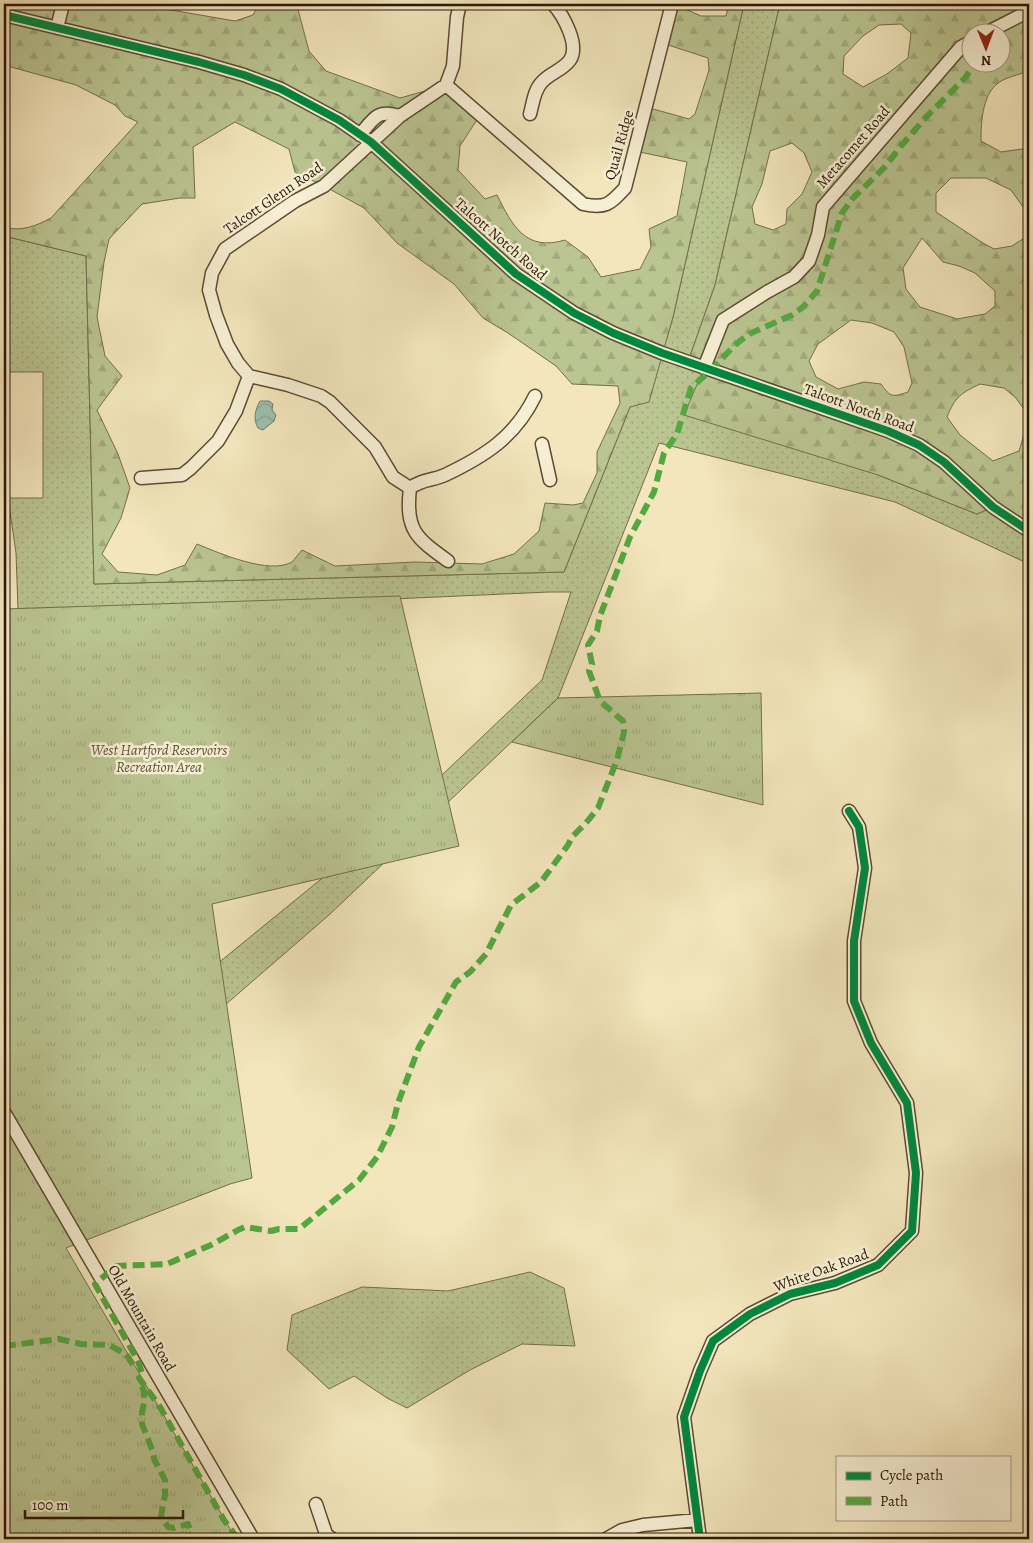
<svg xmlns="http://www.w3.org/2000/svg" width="1033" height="1543" font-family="Alegreya,serif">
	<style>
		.grass { fill: url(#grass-dots); stroke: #726e4c; fill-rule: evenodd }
		.forest { fill: url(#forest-firs); stroke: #726e4c; fill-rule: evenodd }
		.park { fill: url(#park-tufts); stroke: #726e4c }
		.water { fill: url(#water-waves); stroke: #6e7c6b }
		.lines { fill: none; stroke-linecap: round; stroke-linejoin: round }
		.minor-casing { stroke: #5c4a34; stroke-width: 15 }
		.minor { stroke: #f7efd3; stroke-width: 12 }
		.quiet { stroke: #53a940; stroke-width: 6; stroke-dasharray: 12 6; stroke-linecap: butt }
		.cycleway-casing { stroke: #f7efd3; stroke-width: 11 }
		.cycleway { stroke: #00873e; stroke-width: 8 }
		.labels { text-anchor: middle; stroke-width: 5; stroke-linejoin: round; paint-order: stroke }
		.street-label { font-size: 15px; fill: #2a1606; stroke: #f7efd3 }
		.park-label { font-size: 15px; font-style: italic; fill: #5c5337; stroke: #f7efd3 }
	</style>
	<defs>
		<pattern id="grass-dots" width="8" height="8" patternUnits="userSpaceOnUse" patternTransform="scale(1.25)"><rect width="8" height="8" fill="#bac591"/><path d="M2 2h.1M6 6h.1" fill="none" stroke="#a0a87c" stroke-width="1.8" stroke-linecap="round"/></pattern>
		<pattern id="forest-firs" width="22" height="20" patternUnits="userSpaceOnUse" patternTransform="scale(1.25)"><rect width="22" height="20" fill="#bac591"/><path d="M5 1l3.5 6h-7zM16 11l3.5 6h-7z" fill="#a0a87c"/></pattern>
		<pattern id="park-tufts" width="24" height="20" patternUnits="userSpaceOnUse" patternTransform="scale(1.25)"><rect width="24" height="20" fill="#bac591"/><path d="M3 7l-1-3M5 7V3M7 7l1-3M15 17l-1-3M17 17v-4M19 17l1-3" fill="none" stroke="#a0a87c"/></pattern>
		<pattern id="water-waves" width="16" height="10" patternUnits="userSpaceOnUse" patternTransform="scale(1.25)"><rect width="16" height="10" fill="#9bc0ae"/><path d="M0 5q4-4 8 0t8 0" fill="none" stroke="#86a494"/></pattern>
	</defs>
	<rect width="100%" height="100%" fill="#f3e6bc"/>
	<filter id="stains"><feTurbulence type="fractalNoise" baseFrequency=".004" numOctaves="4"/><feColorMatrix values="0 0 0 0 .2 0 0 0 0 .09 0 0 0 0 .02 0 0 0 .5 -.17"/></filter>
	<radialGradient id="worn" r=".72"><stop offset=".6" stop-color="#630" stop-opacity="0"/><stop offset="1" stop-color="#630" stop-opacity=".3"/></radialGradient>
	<path class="grass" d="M 744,4 L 780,4 L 715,285 L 688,362 L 878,475 L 977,514 L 993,507 L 1029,531 L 1029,564 L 895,502 L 659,443 L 558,698 L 329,915 L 82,1129 L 36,1118 L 16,553 L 8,498 L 43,498 L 43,372 L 4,372 L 4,236 L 86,256 L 94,584 L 564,572 L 630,407 L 662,353 L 673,317 ZM 549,592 L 571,592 L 542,680 L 402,813 L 195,982 L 79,613 Z
		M 530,1272 L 564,1288 L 575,1346 L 522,1344 L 470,1370 L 407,1408 L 387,1398 L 354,1376 L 329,1389 L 287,1350 L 292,1315 L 362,1287 L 448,1291 Z"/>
	<path class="forest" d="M 4,4 L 136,4 L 235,21 L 253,15 L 259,4 L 299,4 L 297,6 L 309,51 L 326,71 L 400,98 L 446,85 L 480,115 L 460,146 L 458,170 L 485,199 L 497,195 C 512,225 525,252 565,240 L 588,257 L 601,277 L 640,269 L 651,247 L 649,229 L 677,216 L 687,162 L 635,151 L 646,107 L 689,119 L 695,114 L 709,70 L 708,58 L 662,43 L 674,4 L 701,16 L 726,16 L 729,4 L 744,4 L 673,317 L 649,402 L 630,407 L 564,572 L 94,584 L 86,256 L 4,236 L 4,227 C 21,232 36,226 51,218 L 138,122 L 125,116 L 115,105 L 76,85 L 4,65 ZM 235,122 L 289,149 L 295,172 L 324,186 L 364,208 L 397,243 L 454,284 L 483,318 L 508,333 L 556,366 L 572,384 L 618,386 L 620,403 L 597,452 L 597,473 L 583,503 L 573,505 L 545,503 L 539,531 L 514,554 L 482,564 L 415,562 L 335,566 L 302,550 C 299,553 295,559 292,562 C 269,575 219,553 197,544 L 185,565 L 157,575 L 118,572 L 102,554 L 121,518 L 130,488 L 118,454 L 97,410 L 122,376 L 105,356 L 97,317 L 104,262 L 109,239 L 142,204 L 180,198 L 195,198 L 193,147 Z
		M 780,4 L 1029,4 L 1029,71 C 1021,74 1011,76 1003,80 C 982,90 981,122 981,141 L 1001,152 L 1029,148 L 1029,531 L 993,507 L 977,514 L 878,475 L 684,415 L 704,368 L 688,362 L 715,285 ZM 901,24 L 911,33 L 908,58 L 887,74 L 863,87 L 843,74 L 844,56 L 863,36 L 879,25 ZM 970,32 L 1000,32 L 1000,62 L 970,62 ZM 792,143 L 804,153 L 812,172 L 802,194 L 787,209 L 786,224 L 773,230 L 755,224 L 752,207 L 762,184 L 770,151 ZM 951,178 L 986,178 L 1011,190 L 1026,211 L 1029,235 L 1012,246 L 994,249 L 983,243 L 936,212 L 936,193 ZM 922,238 L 943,262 L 959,266 L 975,273 L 995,291 L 995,306 L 985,314 L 957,319 L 920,307 L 906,289 L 903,268 ZM 851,320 L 872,323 L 894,332 L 904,347 L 912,383 L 908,392 C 892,397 891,398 881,384 L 864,382 L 838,389 L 816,377 L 809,361 L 818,344 ZM 980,384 L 1004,388 L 1016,398 L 1026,412 L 1023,438 L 1019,451 L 993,461 L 960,435 L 947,417 C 955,397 961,393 980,384 Z"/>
	<path class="park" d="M 400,596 L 459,846 L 212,904 L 252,1178 L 230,1184 L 66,1248 L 236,1539 L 4,1539 L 4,609 Z
		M 761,693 L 763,805 L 512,742 L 558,698 Z"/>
	<path class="water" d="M 260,401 L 269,401 L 273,404 L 272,410 L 276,415 L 274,421 L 263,430 L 258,428 C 253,419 255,410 260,401 Z"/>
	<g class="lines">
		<g class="minor-casing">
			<path id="minor" d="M 4,15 L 199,62 L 244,75 L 281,89 L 339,120 L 371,142 L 516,274 L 574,313 L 613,333 L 662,353 L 888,431 L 919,445 L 944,462 L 993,507 L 1029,531
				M 57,28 L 63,4
				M 988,32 L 1029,11
				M 446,85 L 583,204 C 606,209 610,204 625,188 L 672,4
				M 530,114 C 533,103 534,90 542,82 C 550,73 563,70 570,60 C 580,45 563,15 553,4
				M 360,135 C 374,118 377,109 400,116
				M 704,368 L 723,320 L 767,292 L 794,277 L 809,261 L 818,235 L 823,207 L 961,47 L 970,42
				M 542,444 L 550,480
				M 141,478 L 182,475 L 191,468 L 218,441 L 236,411 L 249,376
				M 410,488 L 393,477 L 375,447 L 330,402 L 321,396 L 288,385 L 249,376 L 238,363 L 227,344 L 216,315 L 209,290 L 212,273 L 225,249 L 295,201 L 324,186 L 400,116 L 446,85 L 453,66 L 457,17 L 460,4
				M 410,488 C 424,478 432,481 445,475 C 485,456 515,437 535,396
				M 410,488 C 405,530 416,538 448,561
				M 4,1112 L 253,1539
				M 316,1504 L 326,1534 L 332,1539
				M 606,1539 L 622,1530 L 643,1525 L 697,1520
				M 700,1539 L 684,1417 L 700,1371 L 713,1341 L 750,1314 L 790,1294 L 835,1283 L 878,1265 L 912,1231 L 916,1173 L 907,1103 L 871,1043 L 854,1001 L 854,941 L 865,868 L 859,827 L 849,811"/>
		</g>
		<use href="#minor" class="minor"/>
		<path class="quiet" d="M 4,1346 L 59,1339 L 81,1344 L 109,1345 L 126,1354 L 135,1368
			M 142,1386 L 144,1392 L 144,1403 L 142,1413 L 142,1424 L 153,1452 L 154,1459 L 165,1480 L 165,1495 L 161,1516 L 168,1527 L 174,1528 L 188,1524 L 193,1537 L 197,1539
			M 238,1539 L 224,1520 L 160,1407 L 139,1378 L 143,1376 L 138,1361 L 95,1284 L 116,1266 L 167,1264 L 211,1245 L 238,1230 L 245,1227 L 271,1231 L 279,1229 L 299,1229 L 359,1180 L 377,1157 L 392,1127 L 398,1103 L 419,1047 L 456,982 L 470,972 L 486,954 L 511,905 L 541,882 L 568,845 L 572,837 L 586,823 L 598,808 L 617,760 L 624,732 L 623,721 L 600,701 L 589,671 L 592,664 L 588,645 L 597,631 L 600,616 L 630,537 L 654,492 L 664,453 L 677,434 L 691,388 L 711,370 L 736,344 L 749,334 L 792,315 L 803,307 L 817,291 L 842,213 L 853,198 L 884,168 L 901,146 L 927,116 L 965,78 L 976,62"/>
		<g class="cycleway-casing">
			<path id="cycleway" d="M 4,15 L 199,62 L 244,75 L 281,89 L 339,120 L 371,142 L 516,274 L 574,313 L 613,333 L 662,353 L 888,431 L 919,445 L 944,462 L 993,507 L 1029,531
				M 700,1539 L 684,1417 L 700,1371 L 713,1341 L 750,1314 L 790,1294 L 835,1283 L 878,1265 L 912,1231 L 916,1173 L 907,1103 L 871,1043 L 854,1001 L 854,941 L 865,868 L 859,827 L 849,811"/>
		</g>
		<use href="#cycleway" class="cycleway"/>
	</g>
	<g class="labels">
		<g class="street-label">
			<text transform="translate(619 145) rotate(-74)" y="5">Quail Ridge</text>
			<text transform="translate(853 147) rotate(-49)" y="5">Metacomet Road</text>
			<text transform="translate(273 198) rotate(-34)" y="5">Talcott Glenn Road</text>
			<text transform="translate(501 239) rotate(41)" y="5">Talcott Notch Road</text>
			<text transform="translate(859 408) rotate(20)" y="5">Talcott Notch Road</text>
			<text transform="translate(821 1270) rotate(-20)" y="5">White Oak Road</text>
			<text transform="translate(142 1318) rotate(60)" y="5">Old Mountain Road</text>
		</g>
		<g class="park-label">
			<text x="159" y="755">West Hartford Reservoirs<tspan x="159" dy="17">Recreation Area</tspan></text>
		</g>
	</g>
	<rect width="1033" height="1543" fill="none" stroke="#f3e6bc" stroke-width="20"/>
	<rect x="5" y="5" width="1023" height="1533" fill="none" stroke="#2a1606" stroke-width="2.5"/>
	<rect x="10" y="10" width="1013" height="1523" fill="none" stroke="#2a1606"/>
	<rect x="836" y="1456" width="175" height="65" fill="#f7efd3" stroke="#a59881"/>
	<rect x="846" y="1472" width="25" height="8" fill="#00873e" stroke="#a59881"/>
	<text x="880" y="1480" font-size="15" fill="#2a1606">Cycle path</text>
	<rect x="846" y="1497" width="25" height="8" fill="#53a940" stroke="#a59881"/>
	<text x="880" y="1506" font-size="15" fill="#2a1606">Path</text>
	<g transform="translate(986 48) rotate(179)"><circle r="24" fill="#f7efd3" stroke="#a59881"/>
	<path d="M0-4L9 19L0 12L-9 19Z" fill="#8f2418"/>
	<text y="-8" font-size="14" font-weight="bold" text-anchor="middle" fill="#2a1606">N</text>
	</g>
	<path d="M25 1510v8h158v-8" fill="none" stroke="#2a1606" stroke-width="2.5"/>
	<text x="32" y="1510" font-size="15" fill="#2a1606" stroke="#f7efd3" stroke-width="4" paint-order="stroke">100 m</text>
	<rect width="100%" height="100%" filter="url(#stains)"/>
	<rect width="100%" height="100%" fill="url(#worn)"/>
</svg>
